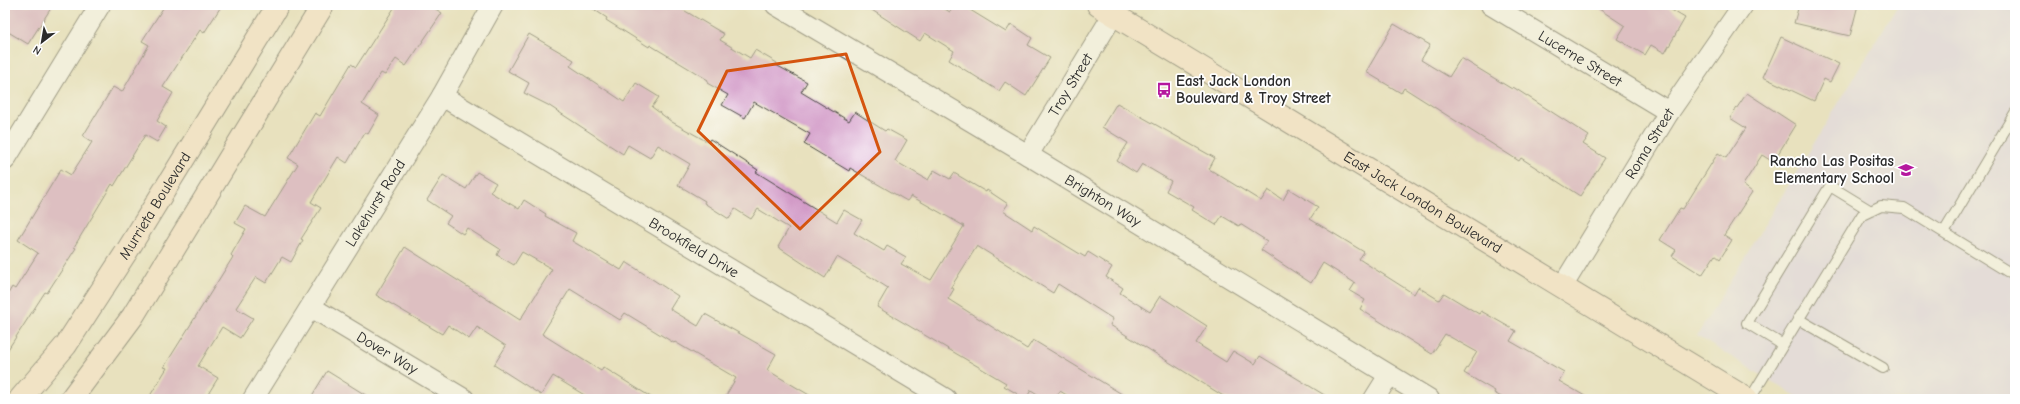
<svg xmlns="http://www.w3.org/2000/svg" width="2020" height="404" font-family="'Comic Neue',sans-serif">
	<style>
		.built { fill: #dfd5f5 }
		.building { fill: #d096c5 }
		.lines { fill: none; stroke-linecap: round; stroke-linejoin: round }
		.service-casing { stroke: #474641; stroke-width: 12 }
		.minor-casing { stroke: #474641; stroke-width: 22 }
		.secondary-casing { stroke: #474641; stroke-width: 24 }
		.service { stroke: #fff; stroke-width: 10 }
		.minor { stroke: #fff; stroke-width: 20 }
		.secondary { stroke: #fce5cf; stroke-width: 22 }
		.marked { fill: none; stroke: #d5540f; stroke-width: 3; stroke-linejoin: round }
		.labels { text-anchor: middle; stroke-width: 3.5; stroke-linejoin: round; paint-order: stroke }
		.street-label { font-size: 15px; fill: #2b2b2b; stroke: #fff }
		.poi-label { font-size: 15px; font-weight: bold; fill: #2b2b2b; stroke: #fff; text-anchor: start }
	</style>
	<rect width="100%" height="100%" fill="#fff"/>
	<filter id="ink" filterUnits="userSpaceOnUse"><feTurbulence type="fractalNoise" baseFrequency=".025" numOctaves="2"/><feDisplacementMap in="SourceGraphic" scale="8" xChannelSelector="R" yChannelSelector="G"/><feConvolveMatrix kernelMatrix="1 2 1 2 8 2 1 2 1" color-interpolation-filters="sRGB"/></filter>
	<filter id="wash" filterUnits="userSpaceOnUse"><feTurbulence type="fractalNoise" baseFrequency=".012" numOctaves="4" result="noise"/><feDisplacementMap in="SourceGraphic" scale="16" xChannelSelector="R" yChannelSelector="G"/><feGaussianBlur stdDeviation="0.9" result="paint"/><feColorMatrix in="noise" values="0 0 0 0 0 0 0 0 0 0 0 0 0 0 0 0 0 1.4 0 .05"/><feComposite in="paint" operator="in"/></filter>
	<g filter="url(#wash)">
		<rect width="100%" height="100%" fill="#e8e1be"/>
		<path class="built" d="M 1898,5 L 2015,5 L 2015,399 L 1801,399 L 1697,336 Z"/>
		<g id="blocks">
			<path class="building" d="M 5,5 L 53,5 L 28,44 L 5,30 Z
				M 165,5 L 222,5 L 204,33 L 200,30 L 163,87 L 173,93 L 157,121 L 166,127 L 157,142 L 145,135 L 114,186 L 112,184 L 74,247 L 76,248 L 47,293 L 45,292 L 5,354 L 5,299 L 12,287 L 15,289 L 38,253 L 18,240 L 61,169 L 71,175 L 92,142 L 83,136 L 113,87 L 122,92 L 149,45 L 142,41 Z
				M 396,5 L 429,5 L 442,13 L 406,66 L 396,59 L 385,75 L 381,73 L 362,104 L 379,115 L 368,134 L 365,132 L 347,163 L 338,157 L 311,202 L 321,208 L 301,239 L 303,240 L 291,262 L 282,257 L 266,283 L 256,277 L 236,308 L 253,318 L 240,338 L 222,327 L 198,366 L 218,378 L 205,399 L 148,399 L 167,368 L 164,367 L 233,257 L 231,255 L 246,229 L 235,223 L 245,206 L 265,217 L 298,164 L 288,158 L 315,113 L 320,116 L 351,64 L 356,67 Z
				M 587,5 L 675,5 L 724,34 L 720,40 L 750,58 L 755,50 L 777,63 L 776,65 L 807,82 L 801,92 L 849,121 L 855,112 L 885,131 L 887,129 L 907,140 L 895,161 L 928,180 L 934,170 L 950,179 L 954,173 L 986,192 L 987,190 L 1008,204 L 1003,211 L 1032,230 L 1034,226 L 1085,257 L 1088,252 L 1112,267 L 1106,277 L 1123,288 L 1120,293 L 1150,312 L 1160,296 L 1207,326 L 1196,343 L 1226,362 L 1233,351 L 1255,364 L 1260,356 L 1331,399 L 1228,399 L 1110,325 L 1113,319 L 1058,284 L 1053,293 L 977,246 L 951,287 L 954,289 L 948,299 L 1027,349 L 1033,340 L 1130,399 L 1073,399 L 1060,391 L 1054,399 L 1045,399 L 1031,390 L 1026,399 L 1004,386 L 1006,383 L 877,307 L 888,288 L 869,276 L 837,257 L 825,278 L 778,247 L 789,228 L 758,209 L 751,219 L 735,209 L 729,219 L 704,203 L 705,201 L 678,185 L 690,164 L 658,145 L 650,158 L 628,145 L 623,154 L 548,105 L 524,93 L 529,83 L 508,71 L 529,34 L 574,60 L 570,66 L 624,102 L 636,83 L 659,97 L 652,107 L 672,122 L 708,142 L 710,139 L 758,170 L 756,172 L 837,222 L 844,210 L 862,220 L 854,233 L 884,251 L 887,246 L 906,257 L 901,264 L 931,280 L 964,226 L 911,196 L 907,201 L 850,168 L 849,171 L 804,144 L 810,134 L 754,102 L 745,118 L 722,105 L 728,95 L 707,83 L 708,80 L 650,45 L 649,47 L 606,20 L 607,18 Z
				M 864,5 L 938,5 L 950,12 L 954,5 L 962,5 L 1006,32 L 1011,24 L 1032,38 L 1028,45 L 1050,58 L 1026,96 L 1005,82 L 999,91 L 949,60 L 954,51 L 925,33 L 920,41 Z
				M 1593,5 L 1663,5 L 1685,18 L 1665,53 L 1651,45 L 1645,55 L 1617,39 L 1625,26 Z
				M 1799,5 L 1858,5 L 1850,36 L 1794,23 Z
				M 1394,24 L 1430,45 L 1421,60 L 1449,77 L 1461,58 L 1512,89 L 1513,87 L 1589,136 L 1583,144 L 1605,158 L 1580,196 L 1521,158 L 1519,161 L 1404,88 L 1401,93 L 1366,72 Z
				M 1781,37 L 1839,64 L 1830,82 L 1824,79 L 1814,101 L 1763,77 Z
				M 1747,93 L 1796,125 L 1773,162 L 1762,155 L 1743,185 L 1752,192 L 1724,235 L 1732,240 L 1720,259 L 1715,255 L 1702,275 L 1672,256 L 1676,250 L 1660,240 L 1680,208 L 1683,209 L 1718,153 L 1726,158 L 1746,128 L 1730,118 Z
				M 1117,103 L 1215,158 L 1209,169 L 1261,201 L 1268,190 L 1283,200 L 1289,189 L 1318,207 L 1310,219 L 1364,252 L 1359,259 L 1414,294 L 1418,287 L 1439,300 L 1444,293 L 1479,314 L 1481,311 L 1516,331 L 1510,341 L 1564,372 L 1559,381 L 1590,399 L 1505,399 L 1494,393 L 1495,391 L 1464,373 L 1477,352 L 1445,334 L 1432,354 L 1360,309 L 1365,300 L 1350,291 L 1355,283 L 1323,263 L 1311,283 L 1261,250 L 1267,241 L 1240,224 L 1239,226 L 1222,216 L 1216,225 L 1192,210 L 1194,207 L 1166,191 L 1171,181 L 1142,164 L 1136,173 L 1117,161 L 1128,143 L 1102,127 Z
				M 477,172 L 496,183 L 490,192 L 519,209 L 524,200 L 546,214 L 545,216 L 576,233 L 572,241 L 621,270 L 626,262 L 678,296 L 670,309 L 698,326 L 705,314 L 776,354 L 767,370 L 816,399 L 724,399 L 736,378 L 675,342 L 674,343 L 625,313 L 620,320 L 570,289 L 542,334 L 601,371 L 603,367 L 654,399 L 591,399 L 553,376 L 541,395 L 494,365 L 506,346 L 477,327 L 469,339 L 448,325 L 442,334 L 376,295 L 405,247 L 520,320 L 552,269 L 522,252 L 514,265 L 497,255 L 500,249 L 467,228 L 463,234 L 446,223 L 451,216 L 427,200 L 443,175 L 466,189 Z
				M 327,371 L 372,399 L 310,399 Z"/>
		</g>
	</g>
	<g filter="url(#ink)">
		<use href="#blocks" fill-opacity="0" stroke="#474641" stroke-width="1"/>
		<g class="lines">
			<g class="service-casing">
				<path id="service" d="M 1944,232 L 2015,113
					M 1798,319 L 1883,368
					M 1783,345 L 1747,323 L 1830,186 L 1871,211
					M 1750,399 L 1862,215 L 1881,206 L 1904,208 L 2015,276"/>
			</g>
			<g class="minor-casing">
				<g id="minor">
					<path id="s1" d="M 776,5 L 1028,155 L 1429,399"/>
					<path id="s2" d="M 1491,5 L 1669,112"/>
					<path id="s3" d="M 442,96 L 946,399"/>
					<path id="s4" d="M 1028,155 L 1119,5"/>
					<path d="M 5,160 L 100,5"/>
					<path id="s5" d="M 1562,287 L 1669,112 L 1743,5"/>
					<path id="s6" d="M 311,307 L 464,399"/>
					<path id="s7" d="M 253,399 L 442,96 L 493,5"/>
					<path d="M 1374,399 L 1389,375"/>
				</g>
			</g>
			<g class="secondary-casing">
				<g id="secondary">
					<path id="s8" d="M 1098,5 L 1747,399"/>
					<path id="s9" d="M 20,399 L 66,345 L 127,251 L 278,5"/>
					<path d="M 71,399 L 133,316 L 323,5"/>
				</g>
			</g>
			<use href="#service" class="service"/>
			<use href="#minor" class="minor"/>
			<use href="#secondary" class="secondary"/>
		</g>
	</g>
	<path d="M0 0H2020V404H0ZM 846,54 L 880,152 L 800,229 L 698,131 L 727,71 Z" fill="#e8e1be" fill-opacity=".55" fill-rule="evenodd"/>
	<path class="marked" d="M 846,54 L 880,152 L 800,229 L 698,131 L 727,71 Z"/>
	<defs>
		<g id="bus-bare" transform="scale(1.2)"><path d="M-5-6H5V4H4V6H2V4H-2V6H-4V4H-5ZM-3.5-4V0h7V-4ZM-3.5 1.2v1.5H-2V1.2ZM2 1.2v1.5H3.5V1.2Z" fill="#b5179e" stroke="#fff" stroke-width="2.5" paint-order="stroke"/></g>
		<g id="school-bare" transform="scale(1.2)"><path d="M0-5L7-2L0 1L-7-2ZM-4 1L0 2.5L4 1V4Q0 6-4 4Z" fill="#b5179e" stroke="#fff" stroke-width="2.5" paint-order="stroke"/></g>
	</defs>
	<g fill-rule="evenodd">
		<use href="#bus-bare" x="1164" y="90"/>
		<use href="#school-bare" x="1906" y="170"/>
	</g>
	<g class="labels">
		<g class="street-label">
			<text dy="5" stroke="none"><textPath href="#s2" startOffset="104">Lucerne Street</textPath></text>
			<text dy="5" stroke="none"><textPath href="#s4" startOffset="82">Troy Street</textPath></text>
			<text dy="5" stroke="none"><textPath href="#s5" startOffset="168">Roma Street</textPath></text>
			<text dy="5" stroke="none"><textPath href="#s1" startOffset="381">Brighton Way</textPath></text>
			<text dy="5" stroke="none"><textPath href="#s8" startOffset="380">East Jack London Boulevard</textPath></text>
			<text dy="5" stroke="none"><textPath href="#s7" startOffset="231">Lakehurst Road</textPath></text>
			<text dy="5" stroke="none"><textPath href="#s9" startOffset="236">Murrieta Boulevard</textPath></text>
			<text dy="5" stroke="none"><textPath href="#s3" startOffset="294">Brookfield Drive</textPath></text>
			<text dy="5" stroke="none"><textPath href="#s6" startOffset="89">Dover Way</textPath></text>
		</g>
		<g class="poi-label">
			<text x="1176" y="86">East Jack London<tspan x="1176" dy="17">Boulevard &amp; Troy Street</tspan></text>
			<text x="1894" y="166" text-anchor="end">Rancho Las Positas<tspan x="1894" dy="17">Elementary School</tspan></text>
		</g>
	</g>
	<rect width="2020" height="404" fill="none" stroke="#fff" stroke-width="20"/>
	<g transform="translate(42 42) rotate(211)" stroke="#ffffff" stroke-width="3" paint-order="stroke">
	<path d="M0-3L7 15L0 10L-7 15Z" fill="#2b2b2b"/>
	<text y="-6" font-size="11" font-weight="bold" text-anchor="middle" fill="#2b2b2b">N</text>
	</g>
</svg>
